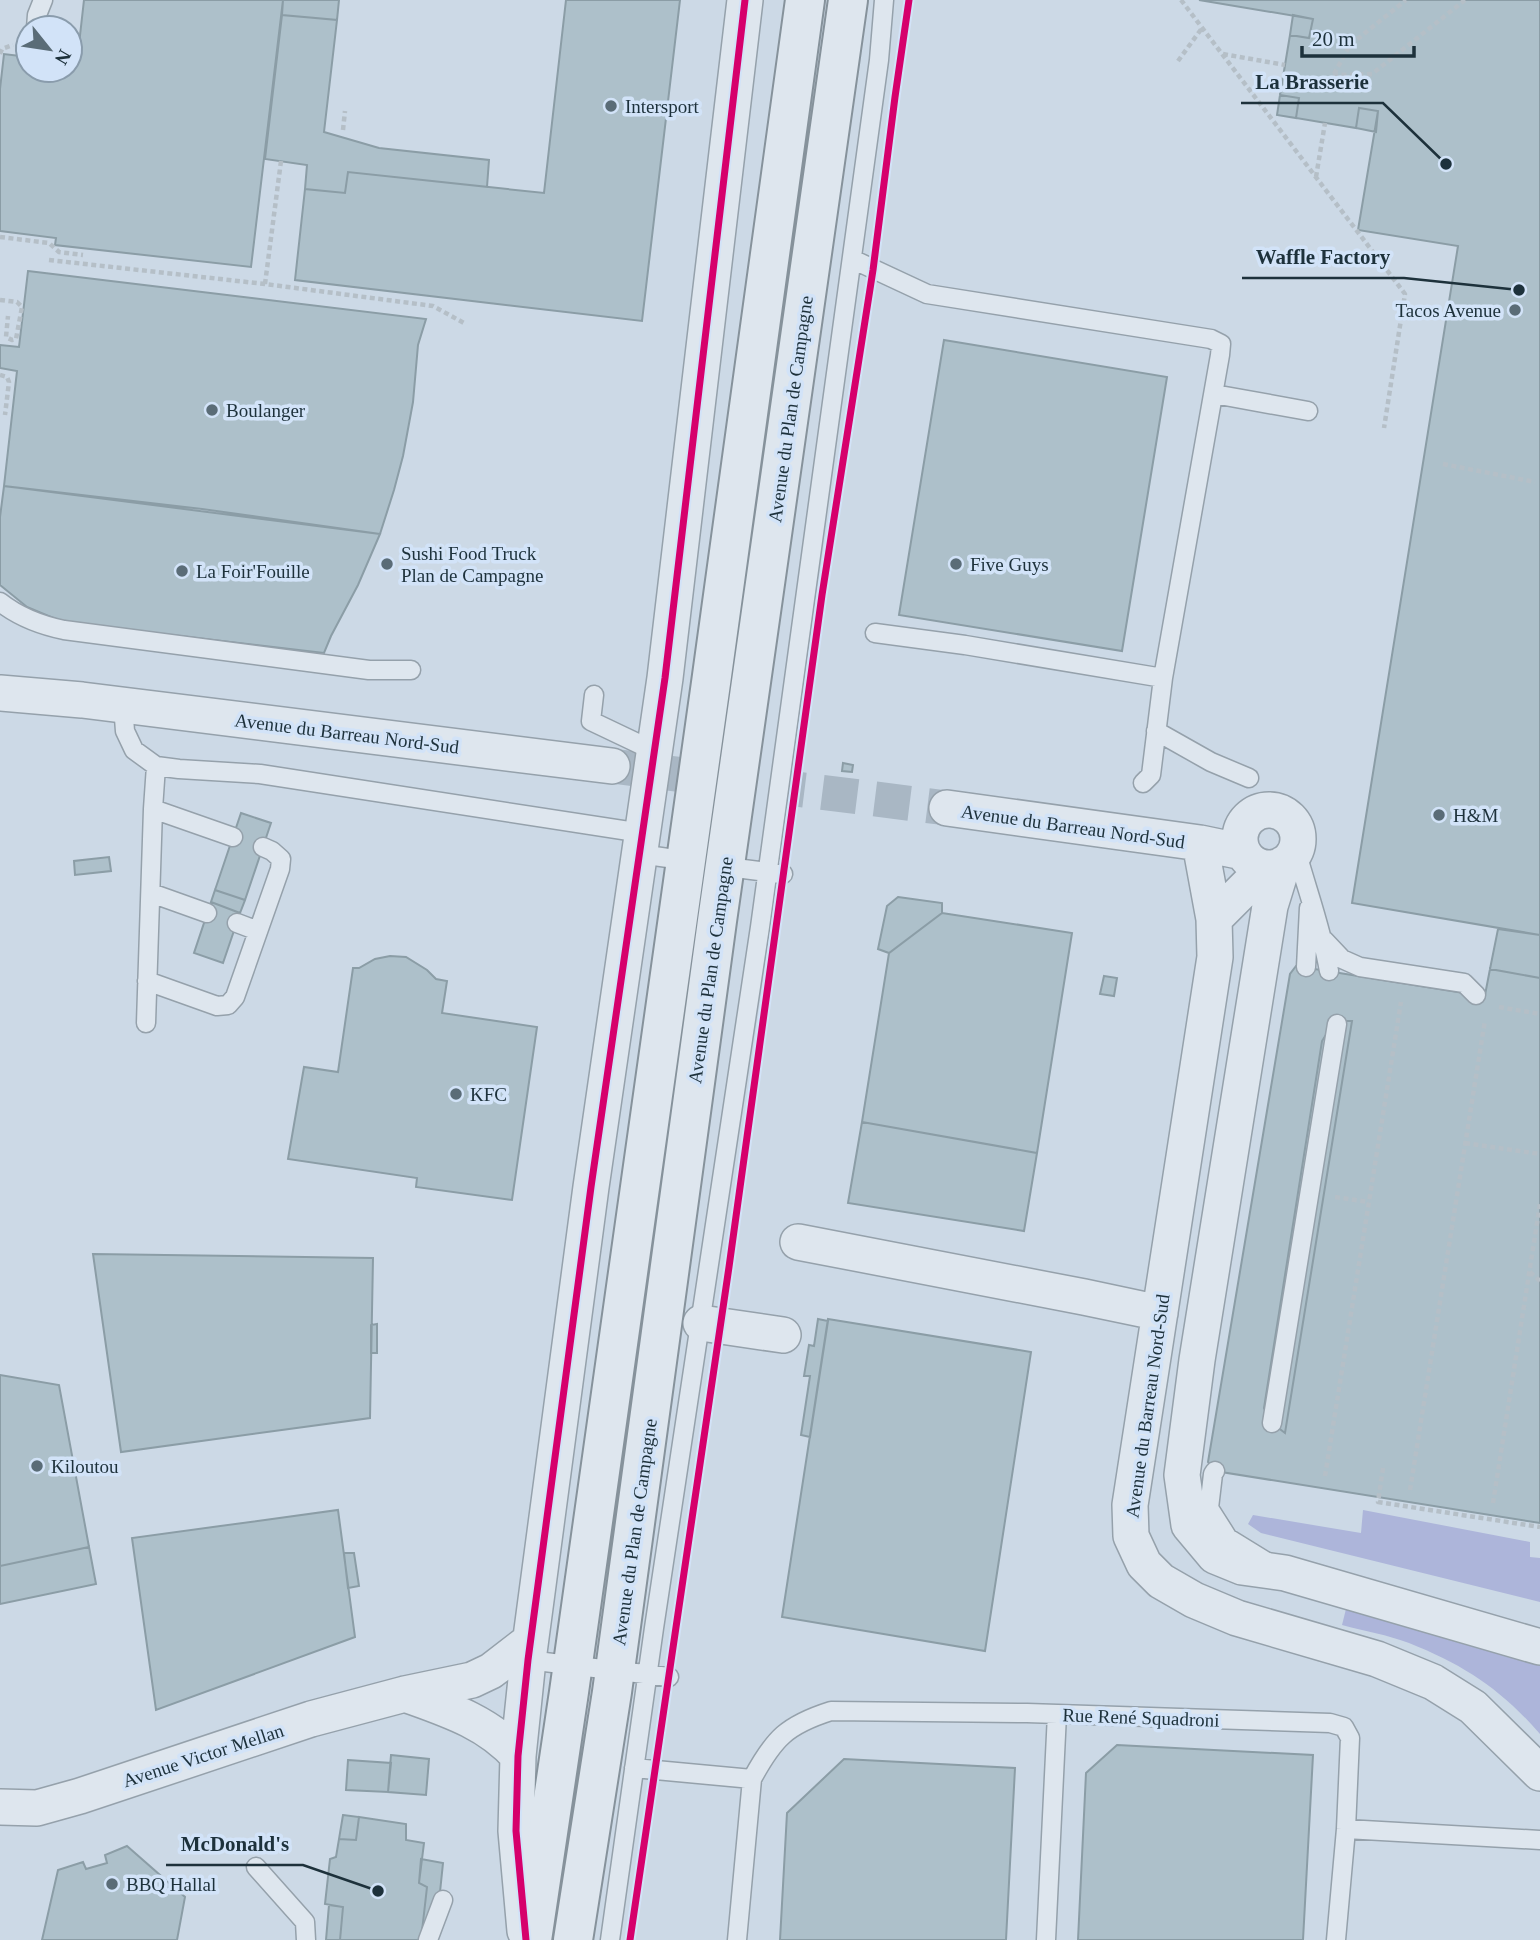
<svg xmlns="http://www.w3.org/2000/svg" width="1540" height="1940" font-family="'Times New Roman',serif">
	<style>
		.green { fill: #adb5da }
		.building { fill: #adc0ca; stroke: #8b9da6; stroke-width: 2; fill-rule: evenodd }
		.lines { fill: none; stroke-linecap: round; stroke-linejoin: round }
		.minor-tunnel { stroke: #a9b7c4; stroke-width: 35; stroke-dasharray: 35 18; stroke-linecap: butt }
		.service-casing { stroke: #95a1ab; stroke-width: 21 }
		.minor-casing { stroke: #95a1ab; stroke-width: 38 }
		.secondary-casing { stroke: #86929b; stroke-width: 42 }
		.path { stroke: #b5bfc7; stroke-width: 4.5; stroke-dasharray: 5 3.5; stroke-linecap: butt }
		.service { stroke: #dee6ee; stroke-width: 18 }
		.minor { stroke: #dee6ee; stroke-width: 35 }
		.secondary { stroke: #dee6ee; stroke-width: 38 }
		.cycleway-casing { stroke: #d2e3f8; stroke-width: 11 }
		.cycleway { stroke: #d6006c; stroke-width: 7 }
		.poi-dot { fill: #5a6c77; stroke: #d2e3f8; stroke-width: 2.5 }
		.labels { text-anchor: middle; stroke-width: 7; stroke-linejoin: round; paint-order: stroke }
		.poi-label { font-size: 19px; fill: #1d313b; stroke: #d2e3f8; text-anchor: start }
		.street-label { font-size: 19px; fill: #1d313b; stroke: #d2e3f8 }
		.leader { fill: none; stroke: #1d313b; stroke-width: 2.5 }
		.callout-dot { fill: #1d313b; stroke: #d2e3f8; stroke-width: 2.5 }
		.callout-label { font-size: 21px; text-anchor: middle; font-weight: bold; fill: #1d313b; stroke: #d2e3f8; stroke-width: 7; stroke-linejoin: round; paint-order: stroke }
	</style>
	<rect width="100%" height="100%" fill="#ccd9e6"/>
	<path class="green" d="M 1363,1510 L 1530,1542 L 1530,1557 L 1540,1558 L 1540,1602 L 1261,1533 L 1248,1524 L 1253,1515 L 1361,1533 Z
		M 1346,1609 L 1540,1661 L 1540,1734 C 1501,1689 1464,1665 1409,1643 C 1388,1635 1364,1631 1342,1625 Z"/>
	<path class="building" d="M 84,0 L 283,0 L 251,267 L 55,245 L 56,238 L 0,231 L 0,89 L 4,54 L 28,57 L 28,70 L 70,70 L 70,61 L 77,62 Z
		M 283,0 L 339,0 L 337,20 L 282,15 Z
		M 566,0 L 680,0 L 642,321 L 295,280 L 305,189 L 345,193 L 348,172 L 544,193 Z
		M 1199,0 L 1540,0 L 1540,935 L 1352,903 L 1458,246 L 1358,230 L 1378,111 L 1359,108 L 1356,128 L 1296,118 L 1299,98 L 1280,95 L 1290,35 L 1309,38 L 1313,19 Z
		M 282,15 L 337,20 L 324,132 L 379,148 L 489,160 L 487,187 L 348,172 L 345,193 L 305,189 L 307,165 L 265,159 Z
		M 1293,15 L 1313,19 L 1309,38 L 1290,35 Z
		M 1280,95 L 1299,98 L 1296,118 L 1277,115 Z
		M 1359,108 L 1378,111 L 1376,132 L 1356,128 Z
		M 28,271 L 426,319 L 418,345 L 413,402 L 403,456 L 394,490 L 380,534 L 202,509 L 4,486 L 17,371 L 0,368 L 0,345 L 19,347 Z
		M 944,340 L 1167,377 L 1122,651 L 899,615 Z
		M 4,486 L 380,534 L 358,585 L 331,636 L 324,653 L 70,623 L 58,620 L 27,607 L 0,585 L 0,517 Z
		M 843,763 L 853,765 L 852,772 L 842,771 Z
		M 241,813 L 271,823 L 245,900 L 215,890 Z
		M 109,857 L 111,871 L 75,875 L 74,861 Z
		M 215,890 L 245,900 L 240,913 L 211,902 Z
		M 898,897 L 942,903 L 942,913 L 889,953 L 878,949 L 887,906 Z
		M 211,902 L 240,913 L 223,963 L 194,953 Z
		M 942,913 L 1072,933 L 1037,1153 L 862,1122 L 889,953 Z
		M 1498,929 L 1540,935 L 1540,978 L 1490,969 Z
		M 390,956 L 406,957 L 427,970 L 436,979 L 447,981 L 442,1013 L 537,1027 L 512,1200 L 416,1187 L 417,1178 L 288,1159 L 304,1067 L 338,1072 L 353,968 L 359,968 L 375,959 Z
		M 1296,966 L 1476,995 L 1485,995 L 1490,969 L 1540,978 L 1540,1523 L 1215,1471 L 1208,1462 L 1290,974 ZM 1345,1021 L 1352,1021 L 1285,1433 L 1272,1423 L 1264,1408 L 1322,1041 L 1329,1030 Z
		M 1104,976 L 1117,978 L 1114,996 L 1100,994 Z
		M 1345,1021 L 1352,1021 L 1285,1433 L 1272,1423 L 1264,1408 L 1322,1041 L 1329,1030 Z
		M 862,1122 L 1037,1153 L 1024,1231 L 848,1203 Z
		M 93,1254 L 373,1258 L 370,1418 L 121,1452 Z
		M 818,1319 L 828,1321 L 810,1437 L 801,1435 L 810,1376 L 804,1376 L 809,1345 L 814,1346 Z
		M 828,1319 L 1031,1352 L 985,1651 L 782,1617 Z
		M 377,1324 L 377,1353 L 371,1353 L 371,1325 Z
		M 0,1375 L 59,1385 L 89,1547 L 0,1566 Z
		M 338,1510 L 355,1637 L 156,1710 L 132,1538 Z
		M 89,1547 L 96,1584 L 0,1604 L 0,1566 Z
		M 344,1553 L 354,1553 L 359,1586 L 348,1588 Z
		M 1117,1745 L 1313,1755 L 1303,1940 L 1078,1940 L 1086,1773 Z
		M 391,1755 L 429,1759 L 426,1795 L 388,1792 Z
		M 844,1759 L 1015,1768 L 1006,1940 L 780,1940 L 787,1813 Z
		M 348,1760 L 391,1763 L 388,1792 L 346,1790 Z
		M 343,1815 L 359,1817 L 356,1840 L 339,1839 Z
		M 359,1817 L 406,1824 L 406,1840 L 424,1843 L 419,1883 L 427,1887 L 421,1940 L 340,1940 L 343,1907 L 325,1904 L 330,1859 L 336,1857 L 339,1839 L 356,1840 Z
		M 127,1846 L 185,1897 L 177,1940 L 42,1940 L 58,1870 L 83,1862 L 86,1869 L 107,1863 L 105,1855 Z
		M 421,1859 L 443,1863 L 435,1940 L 421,1940 L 427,1887 L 419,1883 Z
		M 329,1905 L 343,1907 L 340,1940 L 326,1940 Z"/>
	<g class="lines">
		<path class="minor-tunnel" d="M 612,766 L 947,808"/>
		<g class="service-casing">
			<path id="service" d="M 36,28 L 37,15 L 43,0
				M 852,259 L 927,294 L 1211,339 L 1221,344 L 1220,355 L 1163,678 L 1151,775 L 1143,783
				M 1214,394 L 1308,411
				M 0,602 C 19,617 40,625 64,630 L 369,670 L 411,670
				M 875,633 L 965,645 L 1163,678
				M 594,695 L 591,721 L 654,751
				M 123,705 L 125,731 L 134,750 L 156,766 L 179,769 L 260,774 L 642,833
				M 1156,731 L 1211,762 L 1249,778
				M 153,809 L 233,837
				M 1296,850 C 1307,890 1322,930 1329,971
				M 640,854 L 689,861
				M 720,866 L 783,874
				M 151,893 L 207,913
				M 237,923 L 258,931
				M 1324,940 L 1342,959 L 1360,967 L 1464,983 L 1476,995
				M 1306,967 L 1309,908
				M 147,981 L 217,1006 L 228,1005 L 235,997 L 280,869 L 281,859 L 272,851 L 263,847
				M 146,1023 L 153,809 L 156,766
				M 1272,1423 L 1337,1024
				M 1215,1471 L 1213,1474 L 1209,1508 L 1228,1538 L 1267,1562
				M 528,1660 L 669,1677
				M 634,1768 L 752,1779
				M 1346,1829 L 1540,1840
				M 256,1867 L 305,1922 L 306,1940
				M 428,1940 L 443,1900
				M 610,1940 L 654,1628 L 760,927 L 879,60 L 884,0
				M 737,1940 L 752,1779 C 774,1738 787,1725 831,1711 L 1027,1713 L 1330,1723 L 1344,1727 L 1350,1738 L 1346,1829 L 1336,1940
				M 1046,1940 L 1057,1714"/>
		</g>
		<g class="minor-casing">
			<path id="minor" d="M 0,693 L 82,700 L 612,766
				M 947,808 L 1200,843 L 1243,852
				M1240 839a29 29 0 1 1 58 0a29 29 0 1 1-58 0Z
				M 1200,843 L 1214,919
				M 1283,864 L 1270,906 L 1197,1360 L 1182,1475 L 1189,1525 L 1215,1556 L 1242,1567 L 1285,1573 L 1540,1647
				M 1265,868 L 1214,919 L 1215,957 L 1130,1505 L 1131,1536 L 1144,1564 L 1161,1581 L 1194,1600 L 1237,1618 L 1377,1659 L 1433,1682 L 1473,1707 L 1540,1773
				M 798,1242 L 1084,1297 L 1160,1313
				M 701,1323 L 783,1335
				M 405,1694 C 447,1709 488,1722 518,1756
				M 0,1807 L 37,1808 L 80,1796 L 311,1719 L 405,1694 L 472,1680 L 491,1671 L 530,1641
				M 525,1931 L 516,1831 L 518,1756 L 528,1660 L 591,1187 L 665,678 L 745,0"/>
		</g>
		<g class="secondary-casing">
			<path id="secondary" d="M 532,1940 L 569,1692 L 711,683 L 805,0
				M 573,1940 L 612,1692 L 717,921 L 848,0"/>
		</g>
		<path class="path" d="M 1181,0 L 1405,294 L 1384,428
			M 0,54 L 2,49 L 13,45
			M 1223,54 L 1285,65
			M 1178,61 L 1202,28
			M 1334,74 L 1350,45 L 1406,0
			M 1333,75 L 1372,74 L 1465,0
			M 343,130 L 345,111
			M 1316,177 L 1325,123
			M 0,237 L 49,243 L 59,252 L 83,255
			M 49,260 L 265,284 L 433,306 L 464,323
			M 265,284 L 281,161
			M 0,300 L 17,302 L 22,307 L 16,339 L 12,340 L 6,337 L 8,316
			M 0,375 L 7,377 L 9,382 L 5,415
			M 1443,464 L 1535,482
			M 1499,1007 L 1540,1014
			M 1465,1143 L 1540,1154
			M 1335,1197 L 1369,1202
			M 1530,1272 L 1540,1281
			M 1383,1468 L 1378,1502 L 1540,1527
			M 1325,1476 L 1401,1002
			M 1410,1490 L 1485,1020
			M 1493,1503 L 1540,1204"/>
		<use href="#service" class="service"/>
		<use href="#minor" class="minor"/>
		<use href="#secondary" class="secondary"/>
		<g class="cycleway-casing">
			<path id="cycleway" d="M 526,1940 L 516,1831 L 518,1756 L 528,1660 L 591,1187 L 665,678 L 745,0
				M 630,1940 L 729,1267 L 822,595 L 873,270 L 895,97 L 909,0"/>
		</g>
		<use href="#cycleway" class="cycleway"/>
	</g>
	<g class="poi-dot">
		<circle cx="611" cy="106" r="7"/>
		<circle cx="1515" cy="310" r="7"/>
		<circle cx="212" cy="410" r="7"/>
		<circle cx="387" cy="564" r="7"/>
		<circle cx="956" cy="564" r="7"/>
		<circle cx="182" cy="571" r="7"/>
		<circle cx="1439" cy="815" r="7"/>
		<circle cx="456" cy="1094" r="7"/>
		<circle cx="37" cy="1466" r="7"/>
		<circle cx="112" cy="1884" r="7"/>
	</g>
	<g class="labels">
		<g class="poi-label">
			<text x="625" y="113">Intersport</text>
			<text x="1501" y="317" text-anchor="end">Tacos Avenue</text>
			<text x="226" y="417">Boulanger</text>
			<text x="401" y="560">Sushi Food Truck<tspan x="401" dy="22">Plan de Campagne</tspan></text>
			<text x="970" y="571">Five Guys</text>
			<text x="196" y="578">La Foir'Fouille</text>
			<text x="1453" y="822">H&amp;M</text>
			<text x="470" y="1101">KFC</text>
			<text x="51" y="1473">Kiloutou</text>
			<text x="126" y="1891">BBQ Hallal</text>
		</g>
		<g class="street-label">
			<text transform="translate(790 409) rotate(-82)" y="7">Avenue du Plan de Campagne</text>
			<text transform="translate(347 733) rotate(7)" y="7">Avenue du Barreau Nord-Sud</text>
			<text transform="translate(1073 826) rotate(8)" y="7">Avenue du Barreau Nord-Sud</text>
			<text transform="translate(710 970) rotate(-82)" y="7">Avenue du Plan de Campagne</text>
			<text transform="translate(1147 1406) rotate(-82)" y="7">Avenue du Barreau Nord-Sud</text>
			<text transform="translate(634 1532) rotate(-82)" y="7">Avenue du Plan de Campagne</text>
			<text transform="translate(1141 1717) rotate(2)" y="7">Rue René Squadroni</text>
			<text transform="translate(203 1755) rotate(-18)" y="7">Avenue Victor Mellan</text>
		</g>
	</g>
	<path class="leader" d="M1446 164L1383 103H1241M1519 290L1404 278H1242M378 1891L303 1865H166"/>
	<g class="callout-dot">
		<circle cx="1446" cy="164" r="7"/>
		<circle cx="1519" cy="290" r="7"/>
		<circle cx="378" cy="1891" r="7"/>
	</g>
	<g class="callout-label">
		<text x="1312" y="89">La Brasserie</text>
		<text x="1323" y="264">Waffle Factory</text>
		<text x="235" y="1851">McDonald's</text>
	</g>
	<g transform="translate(49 49) rotate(120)"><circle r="33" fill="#d2e3f8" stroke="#8a9cac" stroke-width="2"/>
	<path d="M0-5L12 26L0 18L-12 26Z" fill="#5a6c77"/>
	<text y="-10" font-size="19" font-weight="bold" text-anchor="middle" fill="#1d313b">N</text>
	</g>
	<path d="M1302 46v10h112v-10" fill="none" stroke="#1d313b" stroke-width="3.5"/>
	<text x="1312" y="46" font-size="21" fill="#1d313b" stroke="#d2e3f8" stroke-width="5" paint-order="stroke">20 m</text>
</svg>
